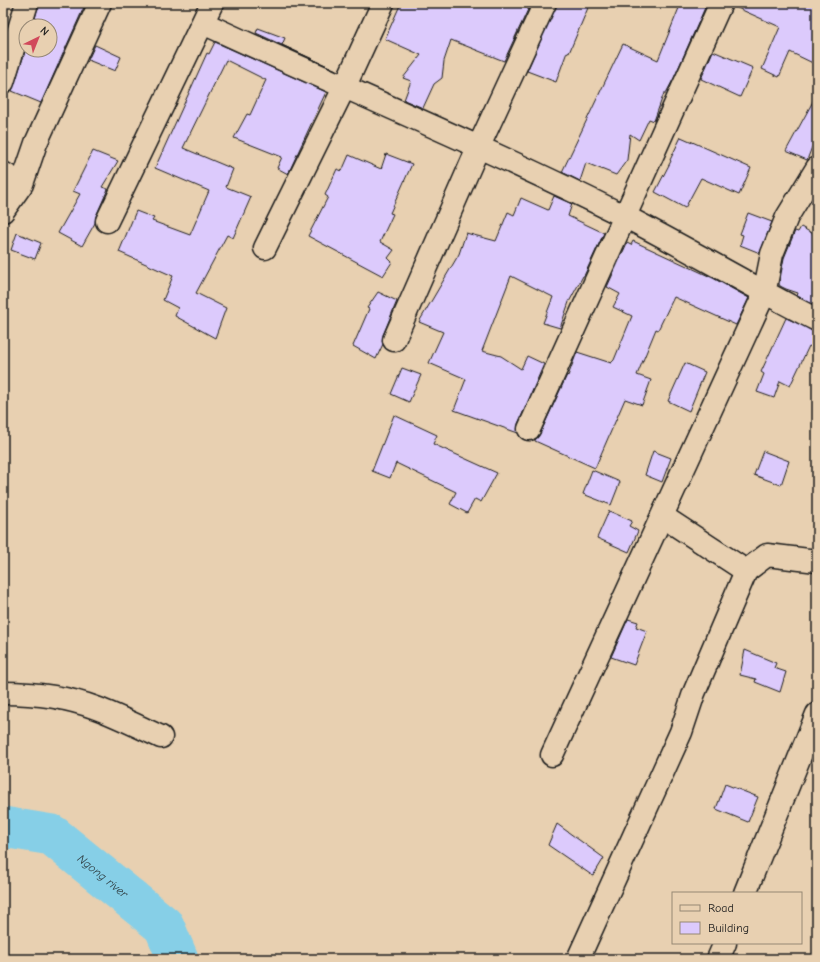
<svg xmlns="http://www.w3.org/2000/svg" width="820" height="962" font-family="'Comic Neue',sans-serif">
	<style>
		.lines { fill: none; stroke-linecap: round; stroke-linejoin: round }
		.river { stroke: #86cfe7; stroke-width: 41 }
		.building { fill: #dccafc; stroke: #1c1c1c }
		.minor-casing { stroke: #1c1c1c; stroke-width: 25 }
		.minor { stroke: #e8d0b1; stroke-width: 22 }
		.labels { text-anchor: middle; stroke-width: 3.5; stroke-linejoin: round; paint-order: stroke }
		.water-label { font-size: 12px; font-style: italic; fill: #314045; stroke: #e8d0b1 }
	</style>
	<rect width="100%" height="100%" fill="#e8d0b1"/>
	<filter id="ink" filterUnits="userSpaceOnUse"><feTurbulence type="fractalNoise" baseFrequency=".025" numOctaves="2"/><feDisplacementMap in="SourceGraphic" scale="8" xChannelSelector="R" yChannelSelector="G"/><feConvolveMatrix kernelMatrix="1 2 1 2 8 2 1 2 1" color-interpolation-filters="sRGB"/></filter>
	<g filter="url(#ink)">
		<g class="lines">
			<path class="river" id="s1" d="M 3,827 L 52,835 L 164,926 L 178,959"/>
		</g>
		<path class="building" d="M 39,3 L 74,3 L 84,7 L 41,103 L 12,91 L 26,49 L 50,50 L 50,26 L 33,26 Z
			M 401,3 L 531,3 L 504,61 L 451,40 L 444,61 L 442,78 L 434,84 L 423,108 L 404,100 L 411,81 L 403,78 L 421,55 L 385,39 Z
			M 557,3 L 590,3 L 569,53 L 567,52 L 556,82 L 527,71 Z
			M 681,3 L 707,3 L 674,78 L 666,93 L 664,93 L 654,121 L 649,119 L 639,140 L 630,134 L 627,160 L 616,175 L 586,163 L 580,181 L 562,172 L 623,44 L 658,60 Z
			M 733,3 L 817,3 L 817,65 L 790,52 L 779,77 L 762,69 L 780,27 L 733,6 Z
			M 258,28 L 285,38 L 282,45 L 336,70 L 256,33 Z
			M 215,42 L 326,92 L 288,174 L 277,168 L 282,157 L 234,138 L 247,114 L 250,115 L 266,80 L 226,60 L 183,148 L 233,169 L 226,187 L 251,197 L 233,238 L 227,235 L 196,293 L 226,308 L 215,338 L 175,316 L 178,308 L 163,300 L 173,276 L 119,252 L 136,211 L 154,218 L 152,221 L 190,235 L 209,191 L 155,168 L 207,53 L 209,54 Z
			M 95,45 L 121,57 L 115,71 L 88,60 Z
			M 713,51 L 753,68 L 740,97 L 701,79 Z
			M 817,94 L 817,150 L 812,147 L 807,160 L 786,151 Z
			M 681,137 L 751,168 L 739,195 L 701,178 L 685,208 L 655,192 L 671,161 L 670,160 Z
			M 93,151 L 118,161 L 102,187 L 108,189 L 96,216 L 95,223 L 82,246 L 58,233 L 80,194 L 73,191 Z
			M 386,154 L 412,164 L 390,213 L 393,214 L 380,242 L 394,250 L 388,258 L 392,262 L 383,276 L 308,236 L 328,197 L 325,195 L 337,169 L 342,171 L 349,155 L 381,169 Z
			M 554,196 L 572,204 L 568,216 L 604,233 L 584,276 L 583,276 L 569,302 L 560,328 L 543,323 L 553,297 L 511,276 L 482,351 L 501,356 L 521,369 L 527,356 L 544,364 L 518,424 L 518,433 L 454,410 L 466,379 L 429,363 L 443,332 L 419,322 L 459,254 L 466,233 L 496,241 L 508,212 L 514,215 L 521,198 L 548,210 Z
			M 748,213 L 772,222 L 760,253 L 740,245 L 743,235 L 740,234 Z
			M 801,227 L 817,236 L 817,306 L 797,296 L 798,293 L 786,289 L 780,286 L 779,284 L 784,258 L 795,231 L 798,232 Z
			M 17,233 L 41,243 L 35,259 L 11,250 Z
			M 633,241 L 713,278 L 749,298 L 736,325 L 674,297 L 658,330 L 656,329 L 637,375 L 651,380 L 642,405 L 625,399 L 595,468 L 535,441 L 535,440 L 540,434 L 567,375 L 568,376 L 577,352 L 611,363 L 614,360 L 632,316 L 613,307 L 620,294 L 607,287 L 627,243 L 631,245 Z
			M 378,292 L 397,301 L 383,335 L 383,344 L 376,359 L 353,346 L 369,309 L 367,308 Z
			M 786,318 L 817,332 L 817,349 L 809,346 L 790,386 L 780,381 L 774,398 L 757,392 L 764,374 L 761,372 Z
			M 685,363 L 705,372 L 689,411 L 668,401 Z
			M 402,368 L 421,375 L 409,402 L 391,394 Z
			M 394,415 L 437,435 L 433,444 L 497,473 L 481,502 L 475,499 L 467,513 L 450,504 L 456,492 L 396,463 L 390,478 L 372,471 Z
			M 653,451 L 671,458 L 662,482 L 645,475 Z
			M 763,451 L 789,461 L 781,485 L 754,475 Z
			M 592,470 L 620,482 L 611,505 L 583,494 Z
			M 609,511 L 632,521 L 629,526 L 638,531 L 629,552 L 597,538 Z
			M 628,619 L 638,622 L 636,627 L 647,631 L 634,665 L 611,657 Z
			M 745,650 L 776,663 L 774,668 L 786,672 L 780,692 L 755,682 L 756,679 L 740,675 Z
			M 725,784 L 758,797 L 748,822 L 716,809 Z
			M 557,824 L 604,858 L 593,876 L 548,845 Z"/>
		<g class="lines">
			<g class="minor-casing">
				<path id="minor" d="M 203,23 C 343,88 486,147 624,216 C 689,249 752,287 817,320
					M 3,82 L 27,3
					M 3,173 L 22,184
					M 3,211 L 22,184 L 36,143 L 100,3
					M 107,221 L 212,3
					M 265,248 L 344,88 L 383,3
					M 394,340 L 479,146 L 545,3
					M 529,429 L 721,3
					M 662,516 L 746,571 L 767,555 L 817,561
					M 3,693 C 34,693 67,697 96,708 C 118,716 139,727 161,737
					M 552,755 L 764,294 L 772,254 L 787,217 L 817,168
					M 745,893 L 817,714
					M 578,959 L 681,732 L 694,693 L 746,571
					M 718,959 L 725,943"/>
			</g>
			<use href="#minor" class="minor"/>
		</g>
	</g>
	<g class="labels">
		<g class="water-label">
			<text dy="4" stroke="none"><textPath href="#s1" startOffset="115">Ngong river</textPath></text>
		</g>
	</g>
	<rect width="820" height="962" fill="none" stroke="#e8d0b1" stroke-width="16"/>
	<rect x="8" y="8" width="804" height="946" fill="none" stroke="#1c1c1c" stroke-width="1.5" filter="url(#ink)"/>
	<rect x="672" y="892" width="130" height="52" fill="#e8d0b1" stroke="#968875"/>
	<rect x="680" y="905" width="20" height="6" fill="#e8d0b1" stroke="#968875"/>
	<text x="708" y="912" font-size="12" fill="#1c1c1c">Road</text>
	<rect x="680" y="922" width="20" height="12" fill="#dccafc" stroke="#968875"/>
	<text x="708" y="932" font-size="12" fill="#1c1c1c">Building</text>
	<g transform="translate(38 38) rotate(43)"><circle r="19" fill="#e8d0b1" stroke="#968875"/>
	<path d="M0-3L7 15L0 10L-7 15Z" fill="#d1495b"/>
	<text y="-6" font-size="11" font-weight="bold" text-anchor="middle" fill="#1c1c1c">N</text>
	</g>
</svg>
